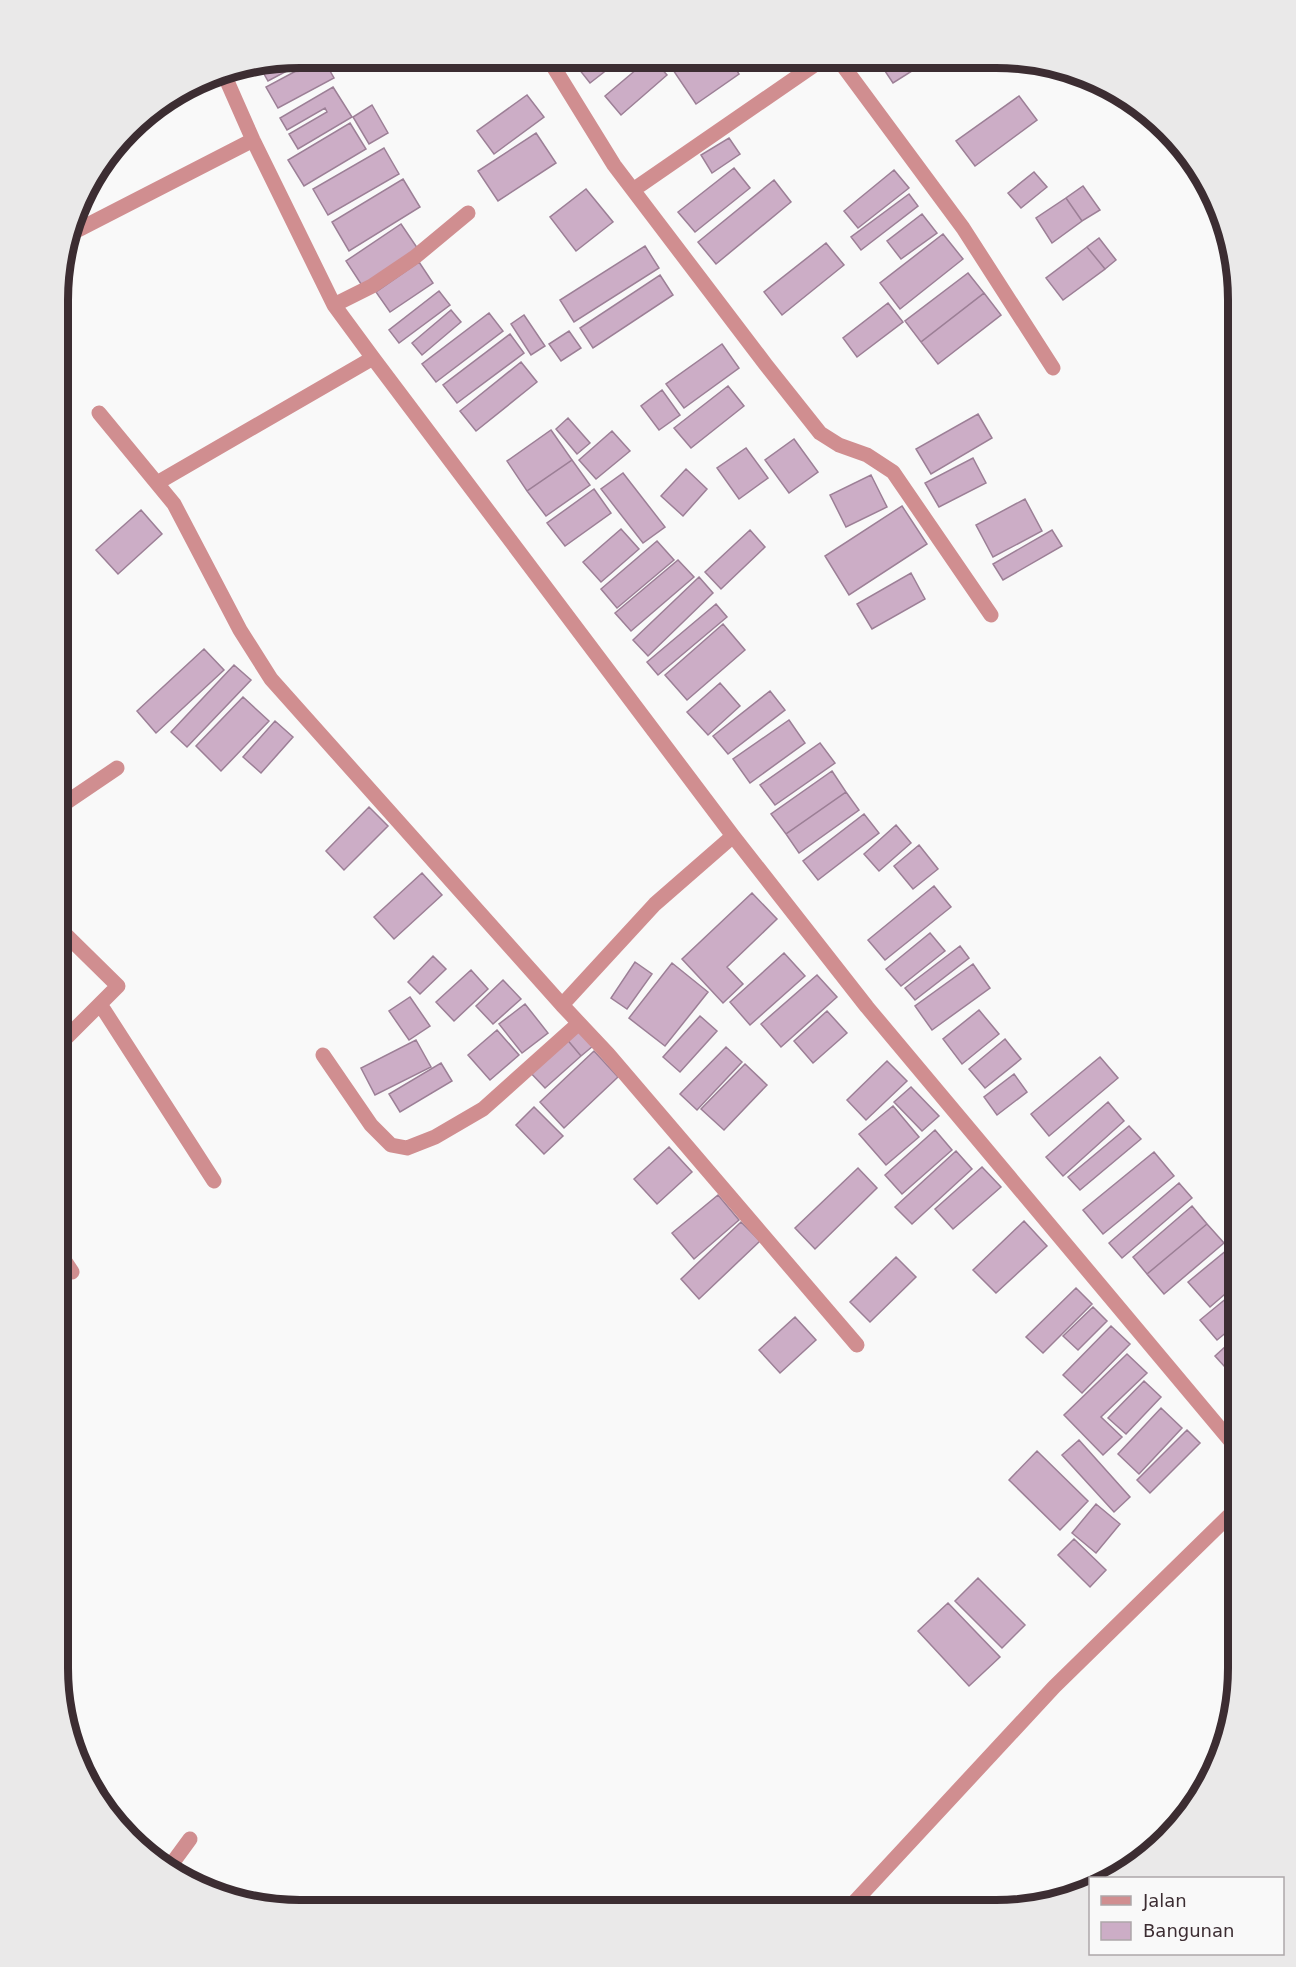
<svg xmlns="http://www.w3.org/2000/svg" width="1296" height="1967" font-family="'DejaVu Sans',sans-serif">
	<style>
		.building { fill: #ccadc6; stroke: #9c7f96; stroke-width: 1.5 }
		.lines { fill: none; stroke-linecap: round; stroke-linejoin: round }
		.lane { stroke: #d08e90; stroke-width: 15 }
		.street { stroke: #d08e90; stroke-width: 15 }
		.rim { fill: none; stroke: #3c2d32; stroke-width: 8 }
	</style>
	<rect width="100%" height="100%" fill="#f9f9f9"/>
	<path class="building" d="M 300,57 L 313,57 L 268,81 L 259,65 Z
		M 322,57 L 334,78 L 278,108 L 266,87 Z
		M 573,58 L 622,58 L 590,83 L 571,59 Z
		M 650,58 L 652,58 L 667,75 L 621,115 L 605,96 Z
		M 665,58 L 729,58 L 739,74 L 696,104 Z
		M 877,59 L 931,59 L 893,83 Z
		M 333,87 L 352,117 L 298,149 L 289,134 L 327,112 L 325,108 L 287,130 L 280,118 Z
		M 527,95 L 544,117 L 494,154 L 477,131 Z
		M 1019,96 L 1037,120 L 975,166 L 956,141 Z
		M 372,105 L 388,133 L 369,144 L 353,117 Z
		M 350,123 L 366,149 L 304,186 L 288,160 Z
		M 536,133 L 556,163 L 498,201 L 478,171 Z
		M 729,138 L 740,154 L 712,173 L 701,155 Z
		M 384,148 L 399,174 L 328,215 L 313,189 Z
		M 734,168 L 750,188 L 695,232 L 678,212 Z
		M 894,170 L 909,188 L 858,228 L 844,211 Z
		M 1034,172 L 1047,187 L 1021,208 L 1008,193 Z
		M 403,179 L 420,207 L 349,251 L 332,222 Z
		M 774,180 L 791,202 L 716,264 L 698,242 Z
		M 1083,186 L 1100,210 L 1082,221 L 1066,198 Z
		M 586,189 L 613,222 L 576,251 L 550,217 Z
		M 909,194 L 918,206 L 861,250 L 851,237 Z
		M 1066,198 L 1082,221 L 1052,243 L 1036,218 Z
		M 922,214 L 937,233 L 901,259 L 887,241 Z
		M 401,224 L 418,249 L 363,287 L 346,261 Z
		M 943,234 L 963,259 L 900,309 L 880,283 Z
		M 1099,238 L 1116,260 L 1105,269 L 1087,247 Z
		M 826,243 L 844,265 L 782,315 L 764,292 Z
		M 645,246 L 659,268 L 574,322 L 560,300 Z
		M 1087,247 L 1105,269 L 1063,300 L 1046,278 Z
		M 419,262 L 433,283 L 390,312 L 376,292 Z
		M 968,273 L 984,293 L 921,342 L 905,321 Z
		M 660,275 L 673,295 L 593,348 L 580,328 Z
		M 439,291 L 450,305 L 399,343 L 389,330 Z
		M 984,293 L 1001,315 L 938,364 L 921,342 Z
		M 888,303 L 903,322 L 857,357 L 843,338 Z
		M 451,310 L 461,322 L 422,355 L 412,343 Z
		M 489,313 L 503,331 L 436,382 L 422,364 Z
		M 524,315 L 545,346 L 531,355 L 511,324 Z
		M 569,331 L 581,348 L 561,361 L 549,344 Z
		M 510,334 L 524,353 L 457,403 L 443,385 Z
		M 722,344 L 739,368 L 684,408 L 666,384 Z
		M 521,362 L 537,382 L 476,431 L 460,411 Z
		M 728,386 L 744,406 L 691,448 L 674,428 Z
		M 662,390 L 680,415 L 659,430 L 641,406 Z
		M 978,414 L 992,438 L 931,474 L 916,449 Z
		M 568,418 L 590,443 L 577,454 L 556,429 Z
		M 551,430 L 572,460 L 527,491 L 507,461 Z
		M 612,431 L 630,451 L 596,479 L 579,460 Z
		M 794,439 L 818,472 L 789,493 L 765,460 Z
		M 746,448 L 768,478 L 739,499 L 717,468 Z
		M 973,458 L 986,483 L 939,507 L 925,483 Z
		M 572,460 L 590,485 L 546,516 L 527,491 Z
		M 686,469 L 707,489 L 683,516 L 661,496 Z
		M 623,473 L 665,527 L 643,543 L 601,489 Z
		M 871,475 L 887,507 L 846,527 L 830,495 Z
		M 594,489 L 611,513 L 565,546 L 547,523 Z
		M 1025,499 L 1042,531 L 993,557 L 976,525 Z
		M 902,506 L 927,544 L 849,595 L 825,556 Z
		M 141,510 L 162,534 L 118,574 L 96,550 Z
		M 621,529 L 639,549 L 601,582 L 583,562 Z
		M 750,530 L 765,547 L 721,589 L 705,572 Z
		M 1052,530 L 1062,546 L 1003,580 L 993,564 Z
		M 657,541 L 674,560 L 617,608 L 601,589 Z
		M 678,560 L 694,577 L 631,631 L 615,613 Z
		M 911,573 L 925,599 L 872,629 L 857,604 Z
		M 699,577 L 713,593 L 648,656 L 633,640 Z
		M 716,604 L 727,617 L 658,675 L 647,662 Z
		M 723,624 L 745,650 L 687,700 L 665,675 Z
		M 204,649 L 224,670 L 156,733 L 137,711 Z
		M 234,665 L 251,680 L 187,747 L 171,732 Z
		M 720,683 L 740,706 L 708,735 L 687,712 Z
		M 770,691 L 785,710 L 728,754 L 713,736 Z
		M 243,697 L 269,721 L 221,771 L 196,746 Z
		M 789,720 L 805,743 L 750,783 L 733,759 Z
		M 275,721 L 293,737 L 261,773 L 243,757 Z
		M 820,743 L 835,763 L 775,805 L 760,785 Z
		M 832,771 L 846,792 L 786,834 L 771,814 Z
		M 846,792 L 859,810 L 799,853 L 786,834 Z
		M 369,807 L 388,826 L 344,870 L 326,851 Z
		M 864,814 L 879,833 L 818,880 L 803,861 Z
		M 896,825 L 911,843 L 879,871 L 864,854 Z
		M 919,845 L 938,869 L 913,889 L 894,866 Z
		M 422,873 L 442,895 L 394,939 L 374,917 Z
		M 934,886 L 951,907 L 885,960 L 868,940 Z
		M 752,893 L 777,919 L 727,967 L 743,984 L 723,1003 L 682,959 Z
		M 930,933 L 945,951 L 901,986 L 886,969 Z
		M 960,946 L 969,958 L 915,1000 L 905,988 Z
		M 784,953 L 805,976 L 750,1025 L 730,1002 Z
		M 433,956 L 446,969 L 420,994 L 408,982 Z
		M 635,962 L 652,974 L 627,1009 L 611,998 Z
		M 672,963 L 708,992 L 665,1046 L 629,1018 Z
		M 973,964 L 990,988 L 932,1030 L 915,1006 Z
		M 471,970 L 488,989 L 454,1021 L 436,1002 Z
		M 817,975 L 837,997 L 781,1047 L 761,1024 Z
		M 503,980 L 521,999 L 493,1024 L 476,1006 Z
		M 410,997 L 430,1026 L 409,1040 L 389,1011 Z
		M 525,1004 L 548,1033 L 522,1053 L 499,1024 Z
		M 979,1010 L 999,1034 L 962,1064 L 943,1039 Z
		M 827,1011 L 847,1033 L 813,1063 L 794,1041 Z
		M 700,1016 L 717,1031 L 680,1072 L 663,1057 Z
		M 576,1028 L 593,1046 L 581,1056 L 565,1037 Z
		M 497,1030 L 519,1055 L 490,1080 L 468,1055 Z
		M 565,1037 L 581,1056 L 545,1088 L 528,1070 Z
		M 1005,1039 L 1021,1059 L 985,1088 L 969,1069 Z
		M 416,1040 L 431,1067 L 375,1095 L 361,1068 Z
		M 726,1047 L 742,1062 L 697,1110 L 680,1094 Z
		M 594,1051 L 618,1077 L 564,1128 L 540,1102 Z
		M 1100,1057 L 1118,1078 L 1049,1136 L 1031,1114 Z
		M 887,1061 L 907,1081 L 866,1120 L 847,1100 Z
		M 441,1063 L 452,1081 L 400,1112 L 389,1094 Z
		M 745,1064 L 767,1085 L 724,1130 L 701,1109 Z
		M 1014,1074 L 1027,1092 L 997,1115 L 984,1097 Z
		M 911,1087 L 939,1116 L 922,1131 L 894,1102 Z
		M 1108,1102 L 1124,1121 L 1063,1176 L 1046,1157 Z
		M 893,1106 L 919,1137 L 886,1165 L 859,1134 Z
		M 534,1107 L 563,1136 L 544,1154 L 516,1125 Z
		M 1129,1126 L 1141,1139 L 1080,1190 L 1068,1177 Z
		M 935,1130 L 952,1150 L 902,1194 L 885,1175 Z
		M 669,1147 L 692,1172 L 657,1204 L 634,1179 Z
		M 956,1151 L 972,1169 L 912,1224 L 895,1207 Z
		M 1154,1152 L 1174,1176 L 1103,1234 L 1083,1210 Z
		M 982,1167 L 1001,1187 L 953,1229 L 935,1209 Z
		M 858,1168 L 877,1188 L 815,1249 L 795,1228 Z
		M 1179,1183 L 1192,1198 L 1122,1258 L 1109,1243 Z
		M 718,1195 L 739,1220 L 694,1259 L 672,1233 Z
		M 1192,1206 L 1207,1224 L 1147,1274 L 1133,1257 Z
		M 1024,1221 L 1047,1246 L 996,1293 L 973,1270 Z
		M 741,1222 L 760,1241 L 699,1299 L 681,1279 Z
		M 1207,1224 L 1224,1243 L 1164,1294 L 1147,1274 Z
		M 1239,1240 L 1239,1282 L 1210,1307 L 1188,1282 Z
		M 896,1257 L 916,1277 L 870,1322 L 850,1302 Z
		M 1076,1288 L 1092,1304 L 1043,1353 L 1026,1337 Z
		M 1239,1288 L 1239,1322 L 1217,1340 L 1200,1320 Z
		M 1093,1307 L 1107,1321 L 1078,1350 L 1063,1336 Z
		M 795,1317 L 816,1340 L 780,1373 L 759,1350 Z
		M 1111,1326 L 1130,1344 L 1082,1393 L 1063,1375 Z
		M 1239,1334 L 1239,1372 L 1234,1377 L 1215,1356 Z
		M 1127,1354 L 1147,1373 L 1101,1417 L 1122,1437 L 1103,1455 L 1064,1415 Z
		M 1144,1381 L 1161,1397 L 1126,1434 L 1108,1418 Z
		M 1161,1408 L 1182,1428 L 1139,1474 L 1118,1454 Z
		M 1187,1430 L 1200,1443 L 1150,1493 L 1137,1480 Z
		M 1079,1440 L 1130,1497 L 1114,1512 L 1062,1455 Z
		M 1037,1451 L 1088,1501 L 1060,1530 L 1009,1480 Z
		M 1096,1504 L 1120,1524 L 1096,1553 L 1072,1533 Z
		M 1074,1539 L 1106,1570 L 1090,1587 L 1058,1555 Z
		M 978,1578 L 1025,1625 L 1002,1648 L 955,1601 Z
		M 948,1603 L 1000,1657 L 969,1686 L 918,1631 Z"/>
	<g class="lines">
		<path class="lane" d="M 168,1869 L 190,1839"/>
		<path class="street" d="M 548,58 L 614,165 L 766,365 L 820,433 L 839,445 L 867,455 L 893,472 L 991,615
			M 838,59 L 963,228 L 1053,368
			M 223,72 L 253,140 L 334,305 L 373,358 L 733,836 L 867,1007 L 1239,1451
			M 1169,132 L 1200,171
			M 633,190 L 823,59
			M 72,233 L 253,140
			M 334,305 L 372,286 L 415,257 L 468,213
			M 99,413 L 174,504 L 240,630 L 271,679 L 562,1005 L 608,1054 L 857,1345
			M 157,483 L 373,358
			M 58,808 L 117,768
			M 100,1004 L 214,1181
			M 562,1005 L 655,904 L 733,836
			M 58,1046 L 118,986 L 58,927
			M 323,1055 L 371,1125 L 391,1145 L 407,1148 L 435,1137 L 483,1109 L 579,1023
			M 58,1251 L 72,1272
			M 847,1910 L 1054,1687 L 1239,1506"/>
	</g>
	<path d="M0 0H1296V1967H0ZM300 68H996A232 232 0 0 1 1228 300V1668A232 232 0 0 1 996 1900H300A232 232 0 0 1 68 1668V300A232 232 0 0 1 300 68Z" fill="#eae9e9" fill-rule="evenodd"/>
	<path class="rim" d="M300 68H996A232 232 0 0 1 1228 300V1668A232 232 0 0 1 996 1900H300A232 232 0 0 1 68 1668V300A232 232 0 0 1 300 68Z"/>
	<rect x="1089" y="1877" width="195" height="78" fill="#f9f9f9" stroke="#ada7a9" stroke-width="1.5"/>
	<rect x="1101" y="1896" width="30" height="9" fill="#d08e90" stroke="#ada7a9" stroke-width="1.5"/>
	<text x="1143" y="1907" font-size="18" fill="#3c2d32">Jalan</text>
	<rect x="1101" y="1922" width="30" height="18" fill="#ccadc6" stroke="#ada7a9" stroke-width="1.5"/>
	<text x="1143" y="1937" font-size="18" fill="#3c2d32">Bangunan</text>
</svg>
